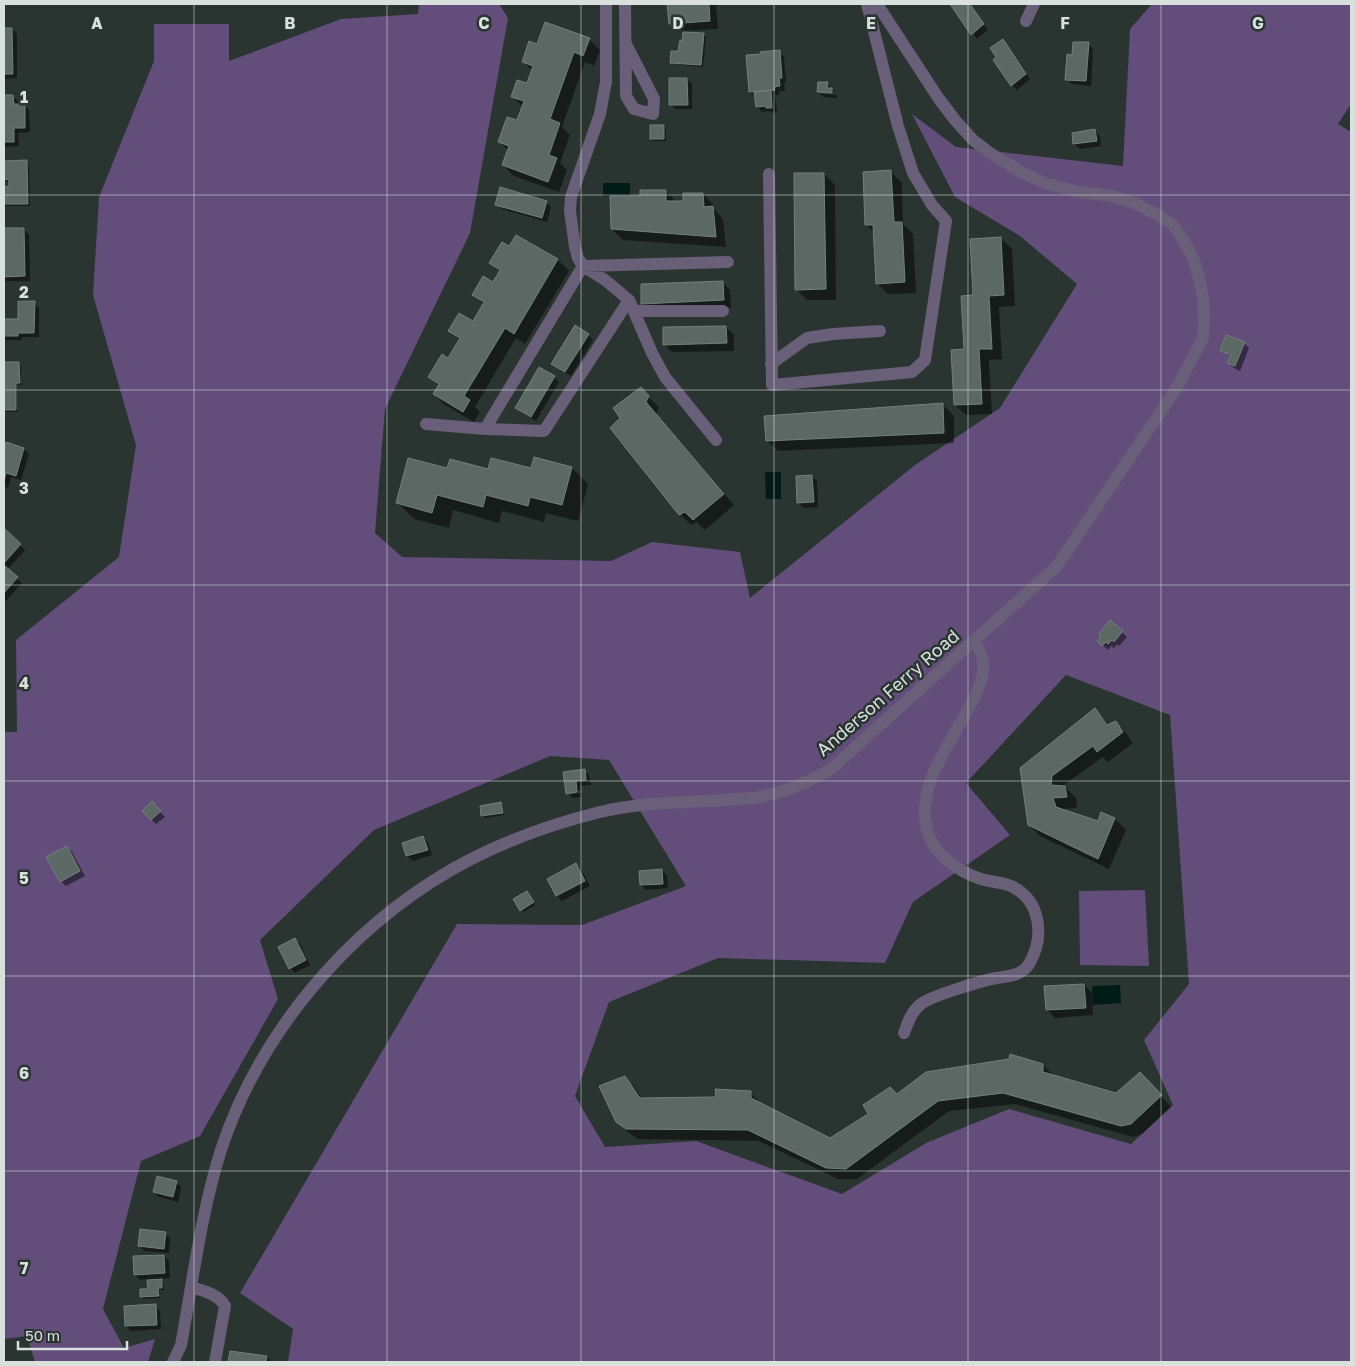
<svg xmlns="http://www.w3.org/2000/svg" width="1355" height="1366" font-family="'Golos Text',sans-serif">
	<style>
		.green { fill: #624d7b; fill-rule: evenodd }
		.water { fill: #011c17 }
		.shadow { fill: #0007 }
		.building { fill: #5b6864; stroke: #73807d }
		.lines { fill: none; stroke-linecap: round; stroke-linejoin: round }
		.minor { stroke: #6a5f78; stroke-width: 12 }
		.grid { fill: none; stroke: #d9e1de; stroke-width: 1; stroke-opacity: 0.55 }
		.labels { text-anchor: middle; stroke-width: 5; stroke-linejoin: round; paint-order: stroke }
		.street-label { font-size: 18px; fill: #d9e1de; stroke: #2a3532 }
		.grid-label { font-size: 16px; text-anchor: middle; font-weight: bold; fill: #d9e1de; stroke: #2a3532; stroke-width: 5; stroke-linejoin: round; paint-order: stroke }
	</style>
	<rect width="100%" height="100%" fill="#2a3532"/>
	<path class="green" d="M 419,4 L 499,4 L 508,18 L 470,233 L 385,409 L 375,533 L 402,557 L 611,561 L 652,542 L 740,552 L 750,598 L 915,465 L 1000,408 L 1077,284 L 1020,236 L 955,197 L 912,114 L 956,147 L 1123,166 L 1130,29 L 1152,4 L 1351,4 L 1351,104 L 1338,124 L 1351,132 L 1351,1362 L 288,1362 L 293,1329 L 240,1293 L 457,924 L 582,925 L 686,886 L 609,760 L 550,756 L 374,830 L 260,940 L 278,999 L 200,1136 L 141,1161 L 103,1309 L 124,1348 L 155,1339 L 148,1362 L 35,1362 L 27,1336 L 4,1339 L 4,732 L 17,732 L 16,640 L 119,557 L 136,445 L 93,295 L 99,197 L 154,61 L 154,24 L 229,24 L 229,61 L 341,19 L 418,14 ZM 1066,675 L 1170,715 L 1189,984 L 1144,1040 L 1173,1105 L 1131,1144 L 1009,1109 L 926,1143 L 842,1194 L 696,1141 L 605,1147 L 575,1096 L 609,1002 L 718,958 L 885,963 L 913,902 L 1010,835 L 966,783 Z
		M 1145,890 L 1149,966 L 1080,965 L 1079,891 Z"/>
	<path class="water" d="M 603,183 L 630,183 L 630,196 L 603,196 Z
		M 765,472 L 781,472 L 781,499 L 766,499 Z
		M 1120,985 L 1121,1003 L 1093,1005 L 1092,986 Z"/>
	<path class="shadow" d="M 680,4 L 716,4 L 718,29 L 678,31 L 670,23 Z
		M 951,4 L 970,4 L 988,30 L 977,39 Z
		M 4,29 L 12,29 L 17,34 L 17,78 L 4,79 Z
		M 684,33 L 704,35 L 706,37 L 703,67 L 673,64 L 671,62 L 680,53 Z
		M 589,39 L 600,50 L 594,66 L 585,62 L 562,127 L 570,135 L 560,163 L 567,170 L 559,192 L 514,176 L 503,165 L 509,151 L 500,142 L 518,122 L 523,107 L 513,97 L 527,85 L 532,71 L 523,61 L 538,46 Z
		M 1002,40 L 1030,79 L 1017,90 L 1012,85 L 998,57 Z
		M 1088,44 L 1093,49 L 1091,86 L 1072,84 L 1066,79 L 1074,56 Z
		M 779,52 L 784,57 L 786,83 L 784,83 L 785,91 L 779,91 L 779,95 L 775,95 L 777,112 L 772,113 L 770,111 L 762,112 L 757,106 L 755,97 L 750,92 Z
		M 687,79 L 692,84 L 692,109 L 676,109 L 670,104 Z
		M 827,83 L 835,92 L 822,91 L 822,94 L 837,95 L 837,98 L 824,97 L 818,92 Z
		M 4,96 L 13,96 L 18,101 L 18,105 L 24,105 L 29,110 L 30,132 L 18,133 L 19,146 L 4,147 Z
		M 663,126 L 666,128 L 666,141 L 653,141 L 651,139 Z
		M 1095,131 L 1100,136 L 1101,146 L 1080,149 L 1074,144 Z
		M 4,162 L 27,162 L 29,164 L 30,206 L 4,206 L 4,188 L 10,188 L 10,181 L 4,181 Z
		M 891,172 L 902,183 L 903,224 L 913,234 L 916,293 L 888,294 L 877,283 L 875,233 L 866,225 Z
		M 824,174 L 835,185 L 836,300 L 807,300 L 796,289 Z
		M 665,191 L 677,202 L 684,202 L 703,194 L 714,205 L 714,209 L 723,219 L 726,247 L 623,240 L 612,229 L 641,197 Z
		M 546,202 L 551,207 L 547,222 L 502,209 L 497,204 Z
		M 24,229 L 29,235 L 30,281 L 6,281 L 4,279 L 4,264 L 5,264 L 4,230 Z
		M 517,236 L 558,260 L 569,271 L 525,344 L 516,338 L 475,407 L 480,412 L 474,422 L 445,405 L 434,394 L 439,386 L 430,377 L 448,359 L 460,340 L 450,330 L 473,323 L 484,305 L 474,295 L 493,283 L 500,272 L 491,263 L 509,248 Z
		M 1001,238 L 1012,249 L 1015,306 L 999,307 L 1002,359 L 989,360 L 992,414 L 966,415 L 955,405 L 974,296 Z
		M 722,282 L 730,290 L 731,308 L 650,311 L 642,303 Z
		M 34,303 L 39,308 L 39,337 L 22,337 L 22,340 L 4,340 L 4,321 L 19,321 Z
		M 726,327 L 734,335 L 734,351 L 672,352 L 664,344 Z
		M 588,335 L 593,340 L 571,376 L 553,364 Z
		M 1244,343 L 1249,348 L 1240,371 L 1234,368 L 1229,363 L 1231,357 L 1221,350 Z
		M 4,364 L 19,364 L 21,366 L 21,385 L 17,385 L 17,412 L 4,412 Z
		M 554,377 L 559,382 L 536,421 L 522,413 L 516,408 Z
		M 640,389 L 659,407 L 656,414 L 734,505 L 705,530 L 696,522 L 691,525 L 680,514 Z
		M 943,405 L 954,416 L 954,443 L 778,451 L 767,441 Z
		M 7,444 L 24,449 L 29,454 L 21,480 L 11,477 L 8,488 L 4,486 L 4,455 Z
		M 572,468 L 588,484 L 578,521 L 546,513 L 544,522 L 502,511 L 499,523 L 453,510 L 449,528 L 414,519 L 398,503 L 448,470 L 532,470 Z
		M 812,476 L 817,481 L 818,507 L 804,508 L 798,503 Z
		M 4,530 L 25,550 L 7,570 L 22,583 L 4,603 Z
		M 1122,632 L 1127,637 L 1119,646 L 1117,644 L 1114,648 L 1111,646 L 1108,650 L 1098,641 Z
		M 1094,710 L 1109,725 L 1116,722 L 1126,733 L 1133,743 L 1108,762 L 1103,757 L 1061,787 L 1065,787 L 1076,798 L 1077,808 L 1063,809 L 1064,811 L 1099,823 L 1102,814 L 1115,819 L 1126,830 L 1109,869 L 1040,836 L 1029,825 L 1021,769 Z
		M 584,770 L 589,775 L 591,785 L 580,786 L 581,790 L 570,792 L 570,794 L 581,793 L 582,797 L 573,798 L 568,793 L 565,773 Z
		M 152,803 L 165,817 L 156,824 L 143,811 Z
		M 500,804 L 503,806 L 504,815 L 485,818 L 482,816 L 481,807 Z
		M 423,837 L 428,843 L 432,855 L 413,861 L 407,856 L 404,843 Z
		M 67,847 L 72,852 L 85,876 L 66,886 L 61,881 Z
		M 575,864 L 581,869 L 590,886 L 562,901 L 557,896 L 548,879 Z
		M 662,870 L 667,876 L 668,888 L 646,890 L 641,885 Z
		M 529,895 L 535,905 L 523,912 L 521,910 Z
		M 295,939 L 300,944 L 310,965 L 295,973 L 290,968 Z
		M 1084,985 L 1092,993 L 1093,1015 L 1055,1018 L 1047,1010 Z
		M 1043,1065 L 1054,1076 L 1116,1095 L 1150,1084 L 1171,1107 L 1142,1134 L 1133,1137 L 1015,1104 L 949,1111 L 857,1179 L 838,1179 L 759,1141 L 638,1139 L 629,1133 L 617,1121 L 625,1078 L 636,1089 L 643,1100 L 717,1098 L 750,1092 L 761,1104 L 830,1139 L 897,1095 Z
		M 176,1182 L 181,1187 L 178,1202 L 159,1197 L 154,1192 Z
		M 165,1233 L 170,1238 L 169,1253 L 144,1251 L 139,1245 Z
		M 164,1256 L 169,1261 L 170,1278 L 160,1279 L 163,1282 L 164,1290 L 160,1290 L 160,1298 L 144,1299 L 141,1297 L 149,1290 L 149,1279 L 140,1280 L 135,1275 Z
		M 155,1306 L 160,1311 L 161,1329 L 131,1331 L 126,1326 Z
		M 231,1353 L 267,1357 L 272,1362 L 230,1362 Z"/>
	<path class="building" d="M 667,4 L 709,4 L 710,21 L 669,24 Z
		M 950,4 L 970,4 L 984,24 L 971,35 Z
		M 545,22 L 590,38 L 583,56 L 574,52 L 550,119 L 560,123 L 549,155 L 557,158 L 548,182 L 502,165 L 509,146 L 498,142 L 507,117 L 517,120 L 524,101 L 511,97 L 517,80 L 527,83 L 533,66 L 522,62 L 529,41 L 537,44 Z
		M 4,28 L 12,28 L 13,74 L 4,74 Z
		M 683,32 L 704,33 L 701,65 L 670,63 L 671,51 L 678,51 L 680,40 L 682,41 Z
		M 1003,39 L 1026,74 L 1011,86 L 993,60 L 996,57 L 990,48 Z
		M 1073,42 L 1089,42 L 1086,81 L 1065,80 L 1067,54 L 1072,55 Z
		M 780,50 L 782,78 L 779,78 L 780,86 L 774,87 L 775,90 L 749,92 L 746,55 L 761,54 L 760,52 Z
		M 669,78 L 687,78 L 688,105 L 669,105 Z
		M 818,82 L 828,82 L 827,88 L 832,88 L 832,93 L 817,92 Z
		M 771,90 L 772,108 L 766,108 L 766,106 L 756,107 L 754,92 Z
		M 4,95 L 13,95 L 14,104 L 25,104 L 25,128 L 14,128 L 14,142 L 4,142 Z
		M 650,125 L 664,125 L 664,139 L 650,139 Z
		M 1095,129 L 1097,141 L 1073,144 L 1072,133 Z
		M 27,160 L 28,204 L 4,204 L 4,187 L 9,186 L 9,179 L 4,180 L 4,161 Z
		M 891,170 L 894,222 L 902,222 L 905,282 L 876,284 L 873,225 L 865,225 L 863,172 Z
		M 794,173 L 824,173 L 826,289 L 795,290 Z
		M 500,187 L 547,201 L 542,218 L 495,205 Z
		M 640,190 L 666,190 L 666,201 L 683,201 L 683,193 L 703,193 L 704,207 L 713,206 L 716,237 L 611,229 L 610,196 L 640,196 Z
		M 4,228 L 24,228 L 25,276 L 4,277 Z
		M 516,235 L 558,259 L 514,334 L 505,328 L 464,396 L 470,400 L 463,412 L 433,394 L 439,384 L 428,377 L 442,354 L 448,358 L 460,338 L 448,331 L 459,313 L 473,321 L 484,302 L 472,295 L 483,276 L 493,282 L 500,270 L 489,263 L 502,242 L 509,246 Z
		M 1001,237 L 1004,295 L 989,296 L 992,349 L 979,349 L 982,404 L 954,405 L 951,350 L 964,349 L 961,296 L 973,295 L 970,239 Z
		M 723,281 L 724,300 L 641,304 L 641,284 Z
		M 18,301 L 35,301 L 34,333 L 18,333 L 18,336 L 4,336 L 4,319 L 18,319 Z
		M 575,325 L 589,334 L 565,372 L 551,364 Z
		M 726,326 L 727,343 L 663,345 L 663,327 Z
		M 1226,335 L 1245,342 L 1235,366 L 1227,363 L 1231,355 L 1220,351 Z
		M 4,362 L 19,362 L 20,383 L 16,383 L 16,410 L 4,410 Z
		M 539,367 L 555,376 L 531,417 L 515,408 Z
		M 641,387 L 649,396 L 646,402 L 724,494 L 693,520 L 685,512 L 679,515 L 610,428 L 620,418 L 613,408 Z
		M 943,403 L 944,433 L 766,441 L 764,416 Z
		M 6,442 L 24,448 L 16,476 L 6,473 L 4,481 L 4,451 Z
		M 534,457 L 572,467 L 562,505 L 530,497 L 528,506 L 486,495 L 483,507 L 437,495 L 432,513 L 396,503 L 408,458 L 447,468 L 450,459 L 488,469 L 491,458 L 531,468 Z
		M 812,475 L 814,502 L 797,503 L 796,476 Z
		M 4,528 L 21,544 L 4,563 Z
		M 4,565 L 18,577 L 4,593 Z
		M 1110,620 L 1123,631 L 1114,642 L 1112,640 L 1108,644 L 1106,642 L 1102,646 L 1097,641 L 1101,636 L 1099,634 Z
		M 1095,708 L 1107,725 L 1116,721 L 1123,732 L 1097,752 L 1093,746 L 1052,776 L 1051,785 L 1065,786 L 1067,797 L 1053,798 L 1056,807 L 1098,821 L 1101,812 L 1115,818 L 1098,859 L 1028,825 L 1020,768 Z
		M 585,769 L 586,780 L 576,781 L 577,792 L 566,794 L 563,772 Z
		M 152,801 L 161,811 L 151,820 L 142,811 Z
		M 501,802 L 503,813 L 481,816 L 480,806 Z
		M 423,836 L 428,850 L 406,856 L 402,843 Z
		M 67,846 L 80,871 L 60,882 L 46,857 Z
		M 576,863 L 585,881 L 556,896 L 547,879 Z
		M 662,869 L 663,884 L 640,885 L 639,871 Z
		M 527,891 L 534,902 L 520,911 L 513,899 Z
		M 295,938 L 306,960 L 289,969 L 278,947 Z
		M 1084,984 L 1086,1008 L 1046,1010 L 1044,986 Z
		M 1010,1054 L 1043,1064 L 1043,1072 L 1116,1093 L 1140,1072 L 1162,1095 L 1131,1124 L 1121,1126 L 1003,1093 L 938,1101 L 846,1169 L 826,1168 L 748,1130 L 626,1129 L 616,1122 L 599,1086 L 625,1076 L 640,1098 L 716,1097 L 715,1089 L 751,1091 L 751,1098 L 830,1138 L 868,1114 L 863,1105 L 890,1087 L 897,1094 L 926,1072 L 1009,1059 Z
		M 157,1176 L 177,1181 L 173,1197 L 153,1192 Z
		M 140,1229 L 166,1232 L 164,1249 L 138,1246 Z
		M 164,1255 L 165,1273 L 134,1275 L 133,1256 Z
		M 162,1279 L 162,1288 L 158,1288 L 159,1296 L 140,1297 L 140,1289 L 148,1289 L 147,1280 Z
		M 156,1304 L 157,1325 L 125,1326 L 124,1306 Z
		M 230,1351 L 267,1356 L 266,1362 L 228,1362 Z"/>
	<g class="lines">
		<path class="minor" d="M 606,4 L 606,82 L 600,114 L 571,197 L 570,211 L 575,247 L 578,258 L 583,266 L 605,280 L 629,300 L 652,353 L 665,377 L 716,440
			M 625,4 L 626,96 L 634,109 L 653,114 L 654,99 L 626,44
			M 1026,21 L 1034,4
			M 769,174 L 772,385 L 912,372 L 925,360 L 946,221 L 932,205 L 913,173 L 898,126 L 867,4
			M 629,300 L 544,431 L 485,429 L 583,266 L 728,262
			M 635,311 L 723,311
			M 771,364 L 807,338 L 833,334 L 880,331
			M 426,424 L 485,429
			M 904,1033 C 908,1022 911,1012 921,1004 C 931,996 981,981 996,978 C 1008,976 1022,976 1029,964 C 1045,937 1041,900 1011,886 C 1002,882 991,882 981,879 C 959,872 933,854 927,830 C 916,787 948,747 967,711 C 975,697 985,679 983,662 C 982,654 977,647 975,640
			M 191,1287 C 204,1291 218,1294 225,1306 L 215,1362
			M 173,1362 L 181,1345 C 193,1280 201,1213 221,1150 C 259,1034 346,931 451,870 C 498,843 548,825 600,812 C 640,802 684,803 726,800 C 738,799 752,799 764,796 C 789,791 810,781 831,769 L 1057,566 L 1176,389 L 1203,338 L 1204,318 L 1203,298 L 1199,278 L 1193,258 L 1184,241 L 1173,225 L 1156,214 L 1132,202 L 1112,196 L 1079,192 L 1047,184 L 1021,172 L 990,153 L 973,140 L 955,120 L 939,99 L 877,4"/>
	</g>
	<path class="grid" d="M 194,4 L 194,1362M 387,4 L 387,1362M 581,4 L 581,1362M 774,4 L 774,1362M 968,4 L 968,1362M 1161,4 L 1161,1362M 4,195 L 1351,195M 4,390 L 1351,390M 4,585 L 1351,585M 4,781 L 1351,781M 4,976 L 1351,976M 4,1171 L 1351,1171"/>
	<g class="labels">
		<g class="street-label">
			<text transform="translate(888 693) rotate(-41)" y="6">Anderson Ferry Road</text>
		</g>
	</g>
	<g class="grid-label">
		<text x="97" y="29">A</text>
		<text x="290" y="29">B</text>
		<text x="484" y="29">C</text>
		<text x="678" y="29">D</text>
		<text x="871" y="29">E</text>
		<text x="1065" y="29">F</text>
		<text x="1258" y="29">G</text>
		<text x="24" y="103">1</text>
		<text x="24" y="298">2</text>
		<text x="24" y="494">3</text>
		<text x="24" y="689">4</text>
		<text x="24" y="884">5</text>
		<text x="24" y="1079">6</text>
		<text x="24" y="1274">7</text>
	</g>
	<rect width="1355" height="1366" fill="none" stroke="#d9e1de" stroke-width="10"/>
	<path d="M18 1341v8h109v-8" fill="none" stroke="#d9e1de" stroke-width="2.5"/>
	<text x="25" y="1341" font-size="15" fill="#d9e1de" stroke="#2a3532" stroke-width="4" paint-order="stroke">50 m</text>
</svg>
